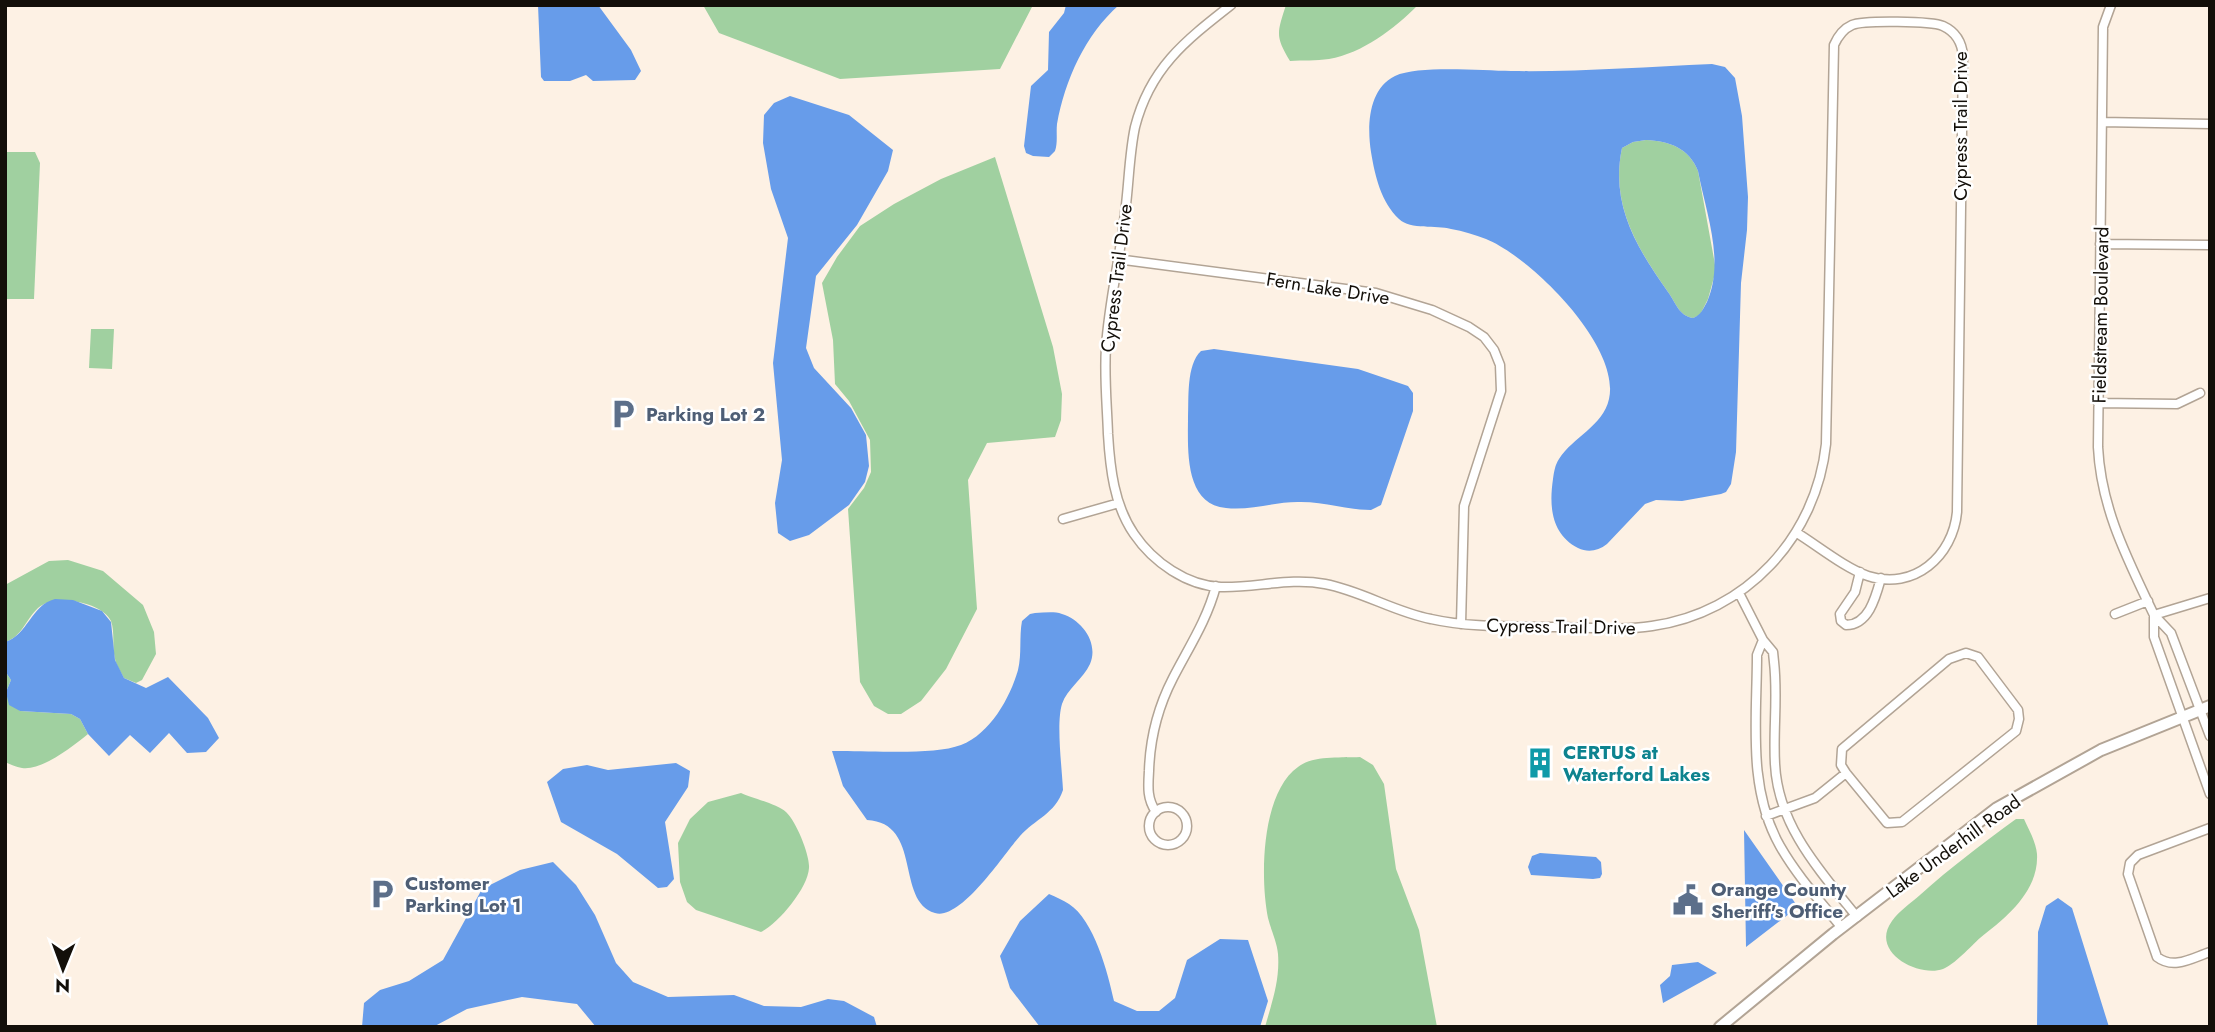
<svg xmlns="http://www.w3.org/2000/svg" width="2215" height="1032" font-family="Jost,sans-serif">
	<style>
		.green { fill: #a0d0a0 }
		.water { fill: #679cea; fill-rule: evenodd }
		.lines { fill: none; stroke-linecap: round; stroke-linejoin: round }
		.street-casing { stroke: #b2a495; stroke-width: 11 }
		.secondary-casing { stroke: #b2a495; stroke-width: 14 }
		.street { stroke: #fff; stroke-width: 8 }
		.secondary { stroke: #fff; stroke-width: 10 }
		.labels { text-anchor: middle; stroke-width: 5; stroke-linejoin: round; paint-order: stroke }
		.street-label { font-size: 19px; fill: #130f09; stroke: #fff }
		.service-label { font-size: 19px; font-weight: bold; fill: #4e5e75; stroke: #fff; text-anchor: start }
		.culture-label { font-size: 19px; font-weight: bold; fill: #0d838f; stroke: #fff; text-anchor: start }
	</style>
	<rect width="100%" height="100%" fill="#fdf1e4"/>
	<path class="green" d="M 703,5 L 1033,5 L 1000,69 L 840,79 L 719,33 Z
		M 1286,5 L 1418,5 C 1394,29 1363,53 1329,59 C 1316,61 1303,60 1290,61 C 1275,36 1277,33 1286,5 Z
		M 1646,140 C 1669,141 1689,148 1698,171 L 1716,270 L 1708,299 L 1700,315 L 1693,318 C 1679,316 1676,303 1668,292 C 1637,248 1610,204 1622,148 L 1633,142 Z
		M 5,152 L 35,152 L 40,163 L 34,299 L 5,299 Z
		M 995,157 L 1053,347 L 1062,394 L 1061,420 L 1055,437 L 987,443 L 968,480 L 977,609 L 946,669 L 921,701 L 901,714 L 888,714 L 874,706 L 860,682 L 848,509 L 864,488 L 871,472 L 870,440 L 849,401 L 835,384 L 833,340 L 822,283 L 837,257 L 860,226 L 894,204 L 941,179 Z
		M 91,329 L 114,329 L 112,369 L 89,368 Z
		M 68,560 L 103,571 L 143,605 L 154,632 L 156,654 L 142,680 L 136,683 L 124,678 C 121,672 116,665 115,659 C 112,647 115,632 111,621 C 102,602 54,593 38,608 C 26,619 22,637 5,642 L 5,585 L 49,561 Z
		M 5,671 L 11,680 L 6,692 L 20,711 L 71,714 L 80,719 L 88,734 C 73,746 42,771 22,768 C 16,767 10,764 5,762 Z
		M 1360,757 L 1373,765 L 1384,784 L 1396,869 L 1419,930 L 1437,1027 L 1265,1027 C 1272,1002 1280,980 1278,954 C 1277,942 1271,930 1268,918 C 1260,878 1261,793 1298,767 C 1313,755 1341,758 1360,757 Z
		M 741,793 C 752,798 777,804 786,812 C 796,821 810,855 809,868 C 808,888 778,924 761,932 L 696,910 L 687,902 L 680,882 L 678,843 L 690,819 L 708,802 Z
		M 2016,819 L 2024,819 C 2029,830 2036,842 2037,854 C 2039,891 2007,917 1980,938 C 1971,946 1954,965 1943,969 C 1919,978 1869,952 1892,921 C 1899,911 1911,903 1920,895 C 1950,868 1983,843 2016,819 Z"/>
	<path class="water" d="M 538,5 L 598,5 L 631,50 L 641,71 L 635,80 L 593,81 L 586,75 L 570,81 L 544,81 L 541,77 Z
		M 1066,5 L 1119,5 C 1085,35 1065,80 1057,124 C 1056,133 1058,142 1055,151 L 1049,157 L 1033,156 L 1026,153 L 1024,146 L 1031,86 L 1048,70 L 1049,32 L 1064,13 Z
		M 1712,64 L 1725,67 L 1735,78 L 1742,116 L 1748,197 L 1747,230 L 1741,283 L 1736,452 L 1731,484 L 1726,492 L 1721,494 L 1682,501 L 1656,500 L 1645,504 L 1607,544 C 1598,551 1588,553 1578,548 C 1551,534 1549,506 1553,479 C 1554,472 1555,465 1559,459 C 1573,437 1603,426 1609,399 C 1621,346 1531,257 1486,239 C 1475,235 1463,231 1451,229 C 1436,225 1411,230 1399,219 C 1381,202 1375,176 1371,152 C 1367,127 1368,89 1395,76 C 1419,65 1483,71 1511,71 C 1578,72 1645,67 1712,64 ZM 1646,140 C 1669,141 1689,148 1698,171 C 1706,213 1725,261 1707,302 C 1703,309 1701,315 1693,318 C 1679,316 1676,303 1668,292 C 1637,248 1610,205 1622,148 L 1633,142 Z
		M 790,96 L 849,115 L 893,150 L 888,171 L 857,225 L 816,276 L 806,348 L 814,368 L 851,408 L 866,435 L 869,466 L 865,482 L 849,505 L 809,535 L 790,541 L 778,533 L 775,503 L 782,460 L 773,363 L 788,238 L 771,189 L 763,143 L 764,115 L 774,103 Z
		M 1214,349 L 1358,369 L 1408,386 L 1413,393 L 1413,411 L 1381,505 L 1371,510 C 1348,510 1325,502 1301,502 C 1276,501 1251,511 1226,508 C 1184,504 1188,449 1188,418 C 1189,399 1186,365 1201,351 Z
		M 55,599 L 73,600 L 102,611 L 111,622 L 115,660 L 124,678 L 146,688 L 168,677 L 208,718 L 219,738 L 206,752 L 187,753 L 169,733 L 150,753 L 130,735 L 109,756 L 88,734 L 80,719 L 71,714 L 20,711 L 9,705 L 6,692 L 11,680 L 5,671 L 5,642 C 28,635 31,605 55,599 Z
		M 1035,613 C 1044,613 1053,611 1062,614 C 1082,620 1099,643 1090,664 C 1083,679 1067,689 1062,704 C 1056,724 1062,768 1063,790 C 1055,814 1035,819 1020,836 C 1004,854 961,921 935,913 C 895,901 923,823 867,820 L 843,786 L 832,751 C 866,750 932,756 961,745 C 990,734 1010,698 1018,670 C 1022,654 1019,637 1022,621 L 1030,614 Z
		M 676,763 L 690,771 L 688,787 L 665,822 L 674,879 L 667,887 L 658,888 L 617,854 L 561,822 L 547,782 L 563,769 L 587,765 L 608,770 Z
		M 1744,830 L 1798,907 L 1746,947 Z
		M 1540,853 L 1596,857 L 1601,862 L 1602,874 L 1600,878 L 1593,879 L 1531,875 L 1528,867 L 1532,856 Z
		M 553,862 L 576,885 L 595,915 L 616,963 L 633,982 L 668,997 L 734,995 L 764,1006 L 801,1007 L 828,999 L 844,1001 L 874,1017 L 877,1027 L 596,1027 L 577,1004 L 522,997 L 467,1009 L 433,1027 L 362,1027 L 364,1003 L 380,990 L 409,981 L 443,960 L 482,889 L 520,870 Z
		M 1049,894 C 1056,897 1063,900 1069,904 C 1094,920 1108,973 1114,1001 L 1137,1011 L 1159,1011 L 1175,998 L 1187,960 L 1220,939 L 1248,940 L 1268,1001 L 1260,1027 L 1040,1027 L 1010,988 L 1000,956 L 1020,921 Z
		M 2058,898 L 2072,908 L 2109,1027 L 2037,1027 L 2038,932 L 2046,906 Z
		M 1698,962 L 1717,973 L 1663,1003 L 1660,985 L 1670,976 L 1672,965 Z"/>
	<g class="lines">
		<g class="street-casing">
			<path id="street" d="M 1231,5 C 1185,41 1150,68 1135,127 C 1129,155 1129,184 1125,213 C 1120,258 1109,302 1106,347 C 1104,376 1107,405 1108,434 C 1110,468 1114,505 1134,534 C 1153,562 1187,586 1221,587 C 1256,588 1290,577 1325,584 C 1362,591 1394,612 1431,619 C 1471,628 1513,626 1554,627 C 1586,627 1620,631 1652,626 C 1746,613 1816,537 1826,444 L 1834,45 C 1838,36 1843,29 1852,25 C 1863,20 1932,21 1943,26 C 1956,32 1962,43 1963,56 L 1957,512 C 1953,556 1914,591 1868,576 C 1845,568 1818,546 1797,533
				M 2111,5 L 2103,27 L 2098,447 C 2101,509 2128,560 2154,615 L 2210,598
				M 2102,122 L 2210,124
				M 2100,244 L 2210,245
				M 1117,259 L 1376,293 L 1432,310 L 1469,327 L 1484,337 L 1494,350 L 1500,365 L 1501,391 L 1464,506 L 1461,624
				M 2098,403 L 2177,404 L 2200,393
				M 1063,519 L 1119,503
				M 1860,572 L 1855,592 L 1840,614 L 1841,621 L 1846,625 C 1869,625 1876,596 1881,578
				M 1739,593 L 1763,640
				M 2115,614 L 2148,601
				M 1966,653 L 1978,657 L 2018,710 L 2019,719 L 2016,731 L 1902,822 L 1887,823 L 1846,773 L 1841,765 L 1842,749 L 1949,659 Z
				M 2210,736 L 2171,633 L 2154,615 L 2154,637 L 2210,794
				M1149 826a19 19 0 1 1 38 0a19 19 0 1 1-38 0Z
				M 1156,812 C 1147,799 1148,787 1149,771 C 1150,739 1158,707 1173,678 C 1189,647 1207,620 1216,586
				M 1766,816 L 1815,798 L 1846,773
				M 2210,828 L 2138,855 L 2130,863 L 2128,874 L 2157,957 C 2174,970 2192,958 2210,952
				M 1842,928 C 1821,902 1797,876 1780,846 C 1747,788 1757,719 1757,655 L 1763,640 L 1773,652 L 1774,662 C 1778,696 1773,730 1775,764 C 1778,826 1820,871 1857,917"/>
		</g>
		<g class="secondary-casing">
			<path id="secondary" d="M 1720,1027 L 1833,934 L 1997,808 L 2101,750 L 2210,706"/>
		</g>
		<use href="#street" class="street"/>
		<use href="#secondary" class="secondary"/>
	</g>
	<defs>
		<g id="parking-bare" transform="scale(2.415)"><path d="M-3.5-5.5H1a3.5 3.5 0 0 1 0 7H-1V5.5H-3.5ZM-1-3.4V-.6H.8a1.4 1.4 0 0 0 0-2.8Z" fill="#5c6f8a" stroke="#fff" stroke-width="2.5" paint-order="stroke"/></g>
		<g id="building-bare" transform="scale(2.415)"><path d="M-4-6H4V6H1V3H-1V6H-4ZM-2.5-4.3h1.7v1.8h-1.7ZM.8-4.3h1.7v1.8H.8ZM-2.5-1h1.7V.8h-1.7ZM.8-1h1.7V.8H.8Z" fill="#0f9aa8" stroke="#fff" stroke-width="2.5" paint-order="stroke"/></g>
		<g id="civic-bare" transform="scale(2.415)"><path d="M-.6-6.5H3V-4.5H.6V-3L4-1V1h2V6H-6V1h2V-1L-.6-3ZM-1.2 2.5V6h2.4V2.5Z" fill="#5c6f8a" stroke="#fff" stroke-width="2.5" paint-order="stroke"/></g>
	</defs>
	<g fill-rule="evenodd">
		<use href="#parking-bare" x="623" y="414"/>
		<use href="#building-bare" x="1540" y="763"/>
		<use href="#parking-bare" x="382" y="894"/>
		<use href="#civic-bare" x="1688" y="900"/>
	</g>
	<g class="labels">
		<g class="street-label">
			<text transform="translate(1960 126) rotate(-90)" y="7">Cypress Trail Drive</text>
			<text transform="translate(1116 278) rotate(-83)" y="7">Cypress Trail Drive</text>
			<text transform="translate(1328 288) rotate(9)" y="7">Fern Lake Drive</text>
			<text transform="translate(2100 315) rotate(-89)" y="7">Fieldstream Boulevard</text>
			<text transform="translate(1561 626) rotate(1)" y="7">Cypress Trail Drive</text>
			<text transform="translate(1953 846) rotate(-36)" y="7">Lake Underhill Road</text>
		</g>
		<g class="service-label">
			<text x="646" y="421">Parking Lot 2</text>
			<text x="405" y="890">Customer<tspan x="405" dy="22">Parking Lot 1</tspan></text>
			<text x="1711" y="896">Orange County<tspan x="1711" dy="22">Sheriff's Office</tspan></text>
		</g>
		<g class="culture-label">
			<text x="1563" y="759">CERTUS at<tspan x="1563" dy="22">Waterford Lakes</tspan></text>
		</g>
	</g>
	<rect width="2215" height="1032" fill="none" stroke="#130f09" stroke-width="14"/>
	<g transform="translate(63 969) rotate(181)" stroke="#ffffff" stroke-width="5" paint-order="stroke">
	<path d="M0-5L12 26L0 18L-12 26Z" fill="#130f09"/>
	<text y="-10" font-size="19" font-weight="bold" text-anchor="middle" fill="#130f09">N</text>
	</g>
</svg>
